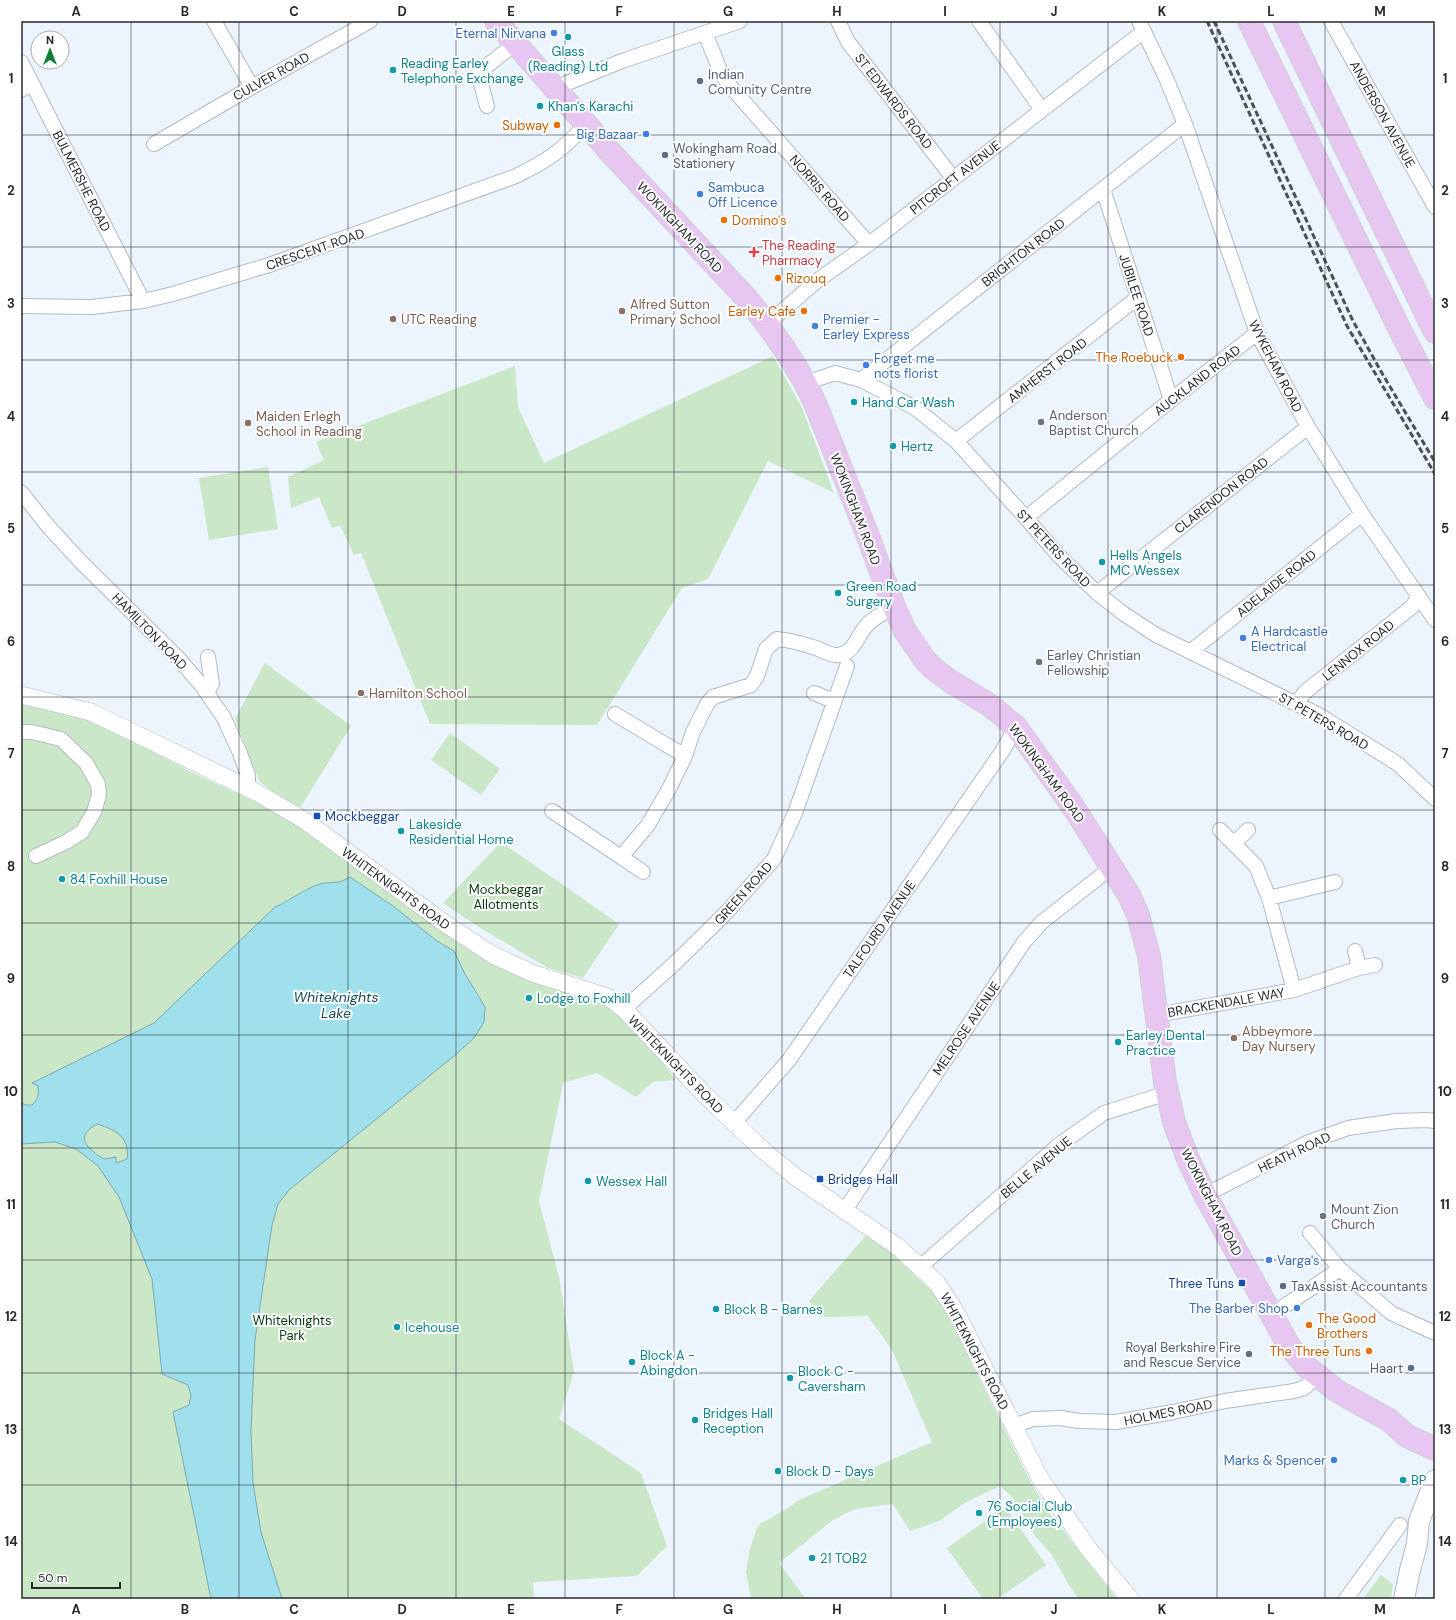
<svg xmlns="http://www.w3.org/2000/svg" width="1456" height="1620" font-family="'DM Sans',sans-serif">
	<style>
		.green { fill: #cae7c8 }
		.water { fill: #a0e0ed; stroke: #7ca9b3; fill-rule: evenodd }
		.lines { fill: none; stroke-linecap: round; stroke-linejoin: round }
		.minor-casing { stroke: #b2bac2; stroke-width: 16 }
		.tertiary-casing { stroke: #b2bac2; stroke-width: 18 }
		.secondary-casing { stroke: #b2bac2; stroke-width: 22 }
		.primary-casing { stroke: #cfd0d1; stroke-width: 24 }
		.minor { stroke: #fff; stroke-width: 14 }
		.tertiary { stroke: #fff; stroke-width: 17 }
		.secondary { stroke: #fff; stroke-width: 20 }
		.primary { stroke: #e8c6f2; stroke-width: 22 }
		.rail { stroke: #4c5054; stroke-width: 3; stroke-dasharray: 6 3; stroke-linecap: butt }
		.grid { fill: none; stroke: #272a2d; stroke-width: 1; stroke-opacity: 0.55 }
		.shop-dot { fill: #3f7fe0; stroke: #fff; stroke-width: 1.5 }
		.culture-dot { fill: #0f9aa8; stroke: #fff; stroke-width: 1.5 }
		.service-dot { fill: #5c6f8a; stroke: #fff; stroke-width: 1.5 }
		.food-dot { fill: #e8710a; stroke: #fff; stroke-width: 1.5 }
		.health-dot { fill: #e0444e; stroke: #fff; stroke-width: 1.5 }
		.education-dot { fill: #8d6e63; stroke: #fff; stroke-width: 1.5 }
		.worship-dot { fill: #6b7280; stroke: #fff; stroke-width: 1.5 }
		.transit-dot { fill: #1a4fb4; stroke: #fff; stroke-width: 1.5 }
		.labels { text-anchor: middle; stroke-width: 4; stroke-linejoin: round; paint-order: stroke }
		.shop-label { font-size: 13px; fill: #366cbe; stroke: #fff; text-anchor: start }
		.culture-label { font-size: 13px; fill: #0d838f; stroke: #fff; text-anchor: start }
		.service-label { font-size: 13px; fill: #4e5e75; stroke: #fff; text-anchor: start }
		.street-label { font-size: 13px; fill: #272a2d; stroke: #fff }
		.food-label { font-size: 13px; fill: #c56008; stroke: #fff; text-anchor: end }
		.health-label { font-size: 13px; fill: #be3a42; stroke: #fff; text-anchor: start }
		.education-label { font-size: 13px; fill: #785e54; stroke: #fff; text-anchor: start }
		.worship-label { font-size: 13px; fill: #5b616d; stroke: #fff; text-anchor: start }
		.transit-label { font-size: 13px; fill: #164399; stroke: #fff; text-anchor: start }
		.park-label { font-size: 13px; fill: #013a07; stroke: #fff }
		.water-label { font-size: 14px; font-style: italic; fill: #184e58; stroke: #fff }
		.neatline { fill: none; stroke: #272a2d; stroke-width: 1.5 }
		.grid-label { font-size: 13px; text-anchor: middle; font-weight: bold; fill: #272a2d }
	</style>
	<rect width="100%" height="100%" fill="#ecf4fd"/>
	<path class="green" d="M 773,356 L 802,408 L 834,493 L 768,461 L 708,579 L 682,588 L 597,725 L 430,724 L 361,553 L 354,555 L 340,525 L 332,528 L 319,497 L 291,508 L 288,477 L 324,460 L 316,442 L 515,366 L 518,407 L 544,463 Z
		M 268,467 L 278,529 L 209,540 L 199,478 Z
		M 265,663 L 351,726 L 298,811 L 259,781 L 235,719 Z
		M 21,698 L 73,713 L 139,744 L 193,773 L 303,823 L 464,941 L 583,992 L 621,1012 L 676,1080 L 653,1082 L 636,1097 C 629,1093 600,1074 596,1073 L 563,1083 L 539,1201 L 559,1277 L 574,1372 L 559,1419 L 641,1473 L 667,1546 L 637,1576 L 533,1582 L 534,1599 L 21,1599 L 22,1583 L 21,1582 Z
		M 450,733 L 500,769 L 481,795 L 431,760 Z
		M 501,842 L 619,924 L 583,978 L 548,968 L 482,929 L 443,903 Z
		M 869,1232 L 939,1298 L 1030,1481 L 1051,1515 L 1117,1599 L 1079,1599 L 1070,1587 L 1052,1555 L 1035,1536 L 1012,1497 L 1000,1486 L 966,1502 L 939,1521 L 910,1531 L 893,1504 L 855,1509 L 833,1520 L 779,1563 L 806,1599 L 751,1599 L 746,1573 L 749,1552 L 756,1530 L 760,1524 L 788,1508 L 799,1500 L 932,1442 L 892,1350 L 868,1316 L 825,1317 L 809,1301 Z
		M 1005,1507 L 1046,1565 L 997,1599 L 983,1599 L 947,1548 Z
		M 1381,1575 L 1393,1584 L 1391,1599 L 1363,1599 Z"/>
	<path class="water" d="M 350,877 L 393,906 L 437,941 L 454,951 L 465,974 L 485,1007 L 484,1022 L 474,1038 L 454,1056 L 289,1190 L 278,1204 L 272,1225 L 255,1340 L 251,1431 L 253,1483 L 261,1532 L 282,1599 L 211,1599 L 173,1412 L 189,1405 L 191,1395 L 188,1385 L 162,1374 L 152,1279 L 119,1197 L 98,1166 L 76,1149 L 55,1142 L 21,1144 L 21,1102 L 25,1105 L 32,1105 C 38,1099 39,1095 38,1086 L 32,1083 L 154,1023 L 275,907 C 289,901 303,890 317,885 C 329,880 336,886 350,877 ZM 97,1124 C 116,1130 130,1137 127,1159 L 116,1163 L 116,1157 L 104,1159 C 88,1149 73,1137 97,1124 Z"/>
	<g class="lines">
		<g class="minor-casing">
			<path id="minor" d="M 214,21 L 252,87
				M 838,21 L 848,42 L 953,178
				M 979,21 L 1042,110
				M 1139,21 L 1166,78 L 1185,124 L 1257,333 L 1308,427 L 1362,514 L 1435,620
				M 1331,21 L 1435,207
				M 705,33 L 722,75 L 731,87 L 869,244
				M 21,62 L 143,301
				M 555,88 L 622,61 L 740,21
				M 21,90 L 32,84
				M 487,106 L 478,73 L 516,43
				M 154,144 L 252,87 L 370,21
				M 1103,189 L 1171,400
				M 21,306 L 92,307 L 143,301 L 173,294 L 269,265 L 516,176 C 547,161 563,150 586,124
				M 767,324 L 818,280 L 869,244 L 1144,31
				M 861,380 L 1185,124
				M 806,383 L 835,373 L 861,380 L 915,408 L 956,441 L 1026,518 L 1059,556 L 1097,593 L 1124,614 L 1156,635 L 1319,715 L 1398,764 L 1435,799
				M 956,441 L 1137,298
				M 21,492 L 47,525 L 80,561 L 179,659 L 202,686 L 224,718 L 239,751 L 248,775 L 248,788
				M 1026,518 L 1171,400 L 1257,333
				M 1097,593 L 1308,427
				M 1190,652 L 1362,514
				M 207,693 L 212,684 L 208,657
				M 814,693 L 834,701
				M 1297,703 L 1305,692 L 1413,606 L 1418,596
				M 615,714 L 685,756
				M 21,732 L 32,732 L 61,739 L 86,763 L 98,784 L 99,795 L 94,812 L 82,832 L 66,842 L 36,856
				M 552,811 L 621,857
				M 1220,830 L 1256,866 L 1269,898 L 1294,990
				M 1234,843 L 1248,830
				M 643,872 L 621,857 L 648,825 L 669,789 L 685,756 L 693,732 L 707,704 L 713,697 L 751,685 L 757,676 L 766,649 L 777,639 C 791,640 803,644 816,648 C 822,650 830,655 836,655 C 855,655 857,634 868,624 C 875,617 885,612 894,607
				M 1269,898 L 1335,882
				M 1355,951 L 1359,968
				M 624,1009 L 675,963 L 726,913 L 774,859 L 795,813 L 847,666
				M 1157,1015 L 1294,990 L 1359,968 L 1375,965
				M 734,1123 L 789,1060 L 1003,750 L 1016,727
				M 1205,1195 L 1309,1142 L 1348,1128 L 1396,1121 L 1427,1120 L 1435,1121
				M 845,1210 L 1024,942 L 1042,922 L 1112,867
				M 1310,1233 L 1340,1269
				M 920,1267 L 1060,1144 L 1104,1113 L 1167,1093
				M 1271,1315 L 1340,1269 L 1391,1313 L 1435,1333
				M 1014,1426 L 1033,1419 L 1061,1418 L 1079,1421 L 1116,1422 L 1173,1412 L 1225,1401 L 1294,1391 L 1304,1388 L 1317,1376
				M 1346,1599 L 1400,1525"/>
		</g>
		<g class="tertiary-casing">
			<path id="tertiary" d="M 21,695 L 91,712 L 254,791 L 304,820 L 447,925 L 493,955 L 532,973 L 608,997 L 624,1009 L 704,1094 L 765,1152 L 797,1178 L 898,1247 L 937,1283 L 957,1314 L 1040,1478 L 1088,1548 L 1130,1599"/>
		</g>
		<g class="secondary-casing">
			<path id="secondary" d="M 1404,1599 L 1410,1570 L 1417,1544 L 1419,1521 L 1435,1480"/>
		</g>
		<g class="primary-casing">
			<path id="primary" d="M 496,21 L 612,154 L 748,300 C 774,332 798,365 815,403 L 868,536 L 894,607 L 905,631 L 925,660 L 934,669 L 950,681 L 991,706 L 1016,727 L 1074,808 L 1129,895 L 1138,915 L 1149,956 L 1165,1082 L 1174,1122 L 1188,1159 L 1205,1195 L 1289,1346 L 1307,1367 L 1337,1391 L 1389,1420 L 1407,1436 L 1435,1449
				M 1249,21 L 1398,326 L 1435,398
				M 1284,21 L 1435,332"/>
		</g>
		<use href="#minor" class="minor"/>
		<use href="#tertiary" class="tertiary"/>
		<use href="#secondary" class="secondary"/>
		<use href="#primary" class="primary"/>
		<path class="rail" d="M 1207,21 L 1347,326 L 1435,474
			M 1214,21 L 1353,321 L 1383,375 L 1435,462"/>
	</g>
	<path class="grid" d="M 131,21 L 131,1599M 239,21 L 239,1599M 348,21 L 348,1599M 456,21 L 456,1599M 565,21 L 565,1599M 674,21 L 674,1599M 782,21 L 782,1599M 891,21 L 891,1599M 1000,21 L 1000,1599M 1108,21 L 1108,1599M 1217,21 L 1217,1599M 1325,21 L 1325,1599M 21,135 L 1435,135M 21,247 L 1435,247M 21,360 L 1435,360M 21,472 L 1435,472M 21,585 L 1435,585M 21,697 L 1435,697M 21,810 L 1435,810M 21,923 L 1435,923M 21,1035 L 1435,1035M 21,1148 L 1435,1148M 21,1260 L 1435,1260M 21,1373 L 1435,1373M 21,1485 L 1435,1485"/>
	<g class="shop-dot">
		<circle cx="554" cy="33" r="4"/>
		<circle cx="646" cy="134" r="4"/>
		<circle cx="700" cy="194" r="4"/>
		<circle cx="815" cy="326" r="4"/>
		<circle cx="866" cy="365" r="4"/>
		<circle cx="1243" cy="638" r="4"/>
		<circle cx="1269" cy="1260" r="4"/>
		<circle cx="1297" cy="1308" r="4"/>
		<circle cx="1334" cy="1460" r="4"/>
	</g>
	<g class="culture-dot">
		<circle cx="568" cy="37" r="4"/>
		<circle cx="393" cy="70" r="4"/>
		<circle cx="540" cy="106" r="4"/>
		<circle cx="854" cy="402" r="4"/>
		<circle cx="893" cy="446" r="4"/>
		<circle cx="1102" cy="562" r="4"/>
		<circle cx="838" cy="593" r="4"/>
		<circle cx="401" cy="831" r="4"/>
		<circle cx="62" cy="879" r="4"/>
		<circle cx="529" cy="998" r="4"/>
		<circle cx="1118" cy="1042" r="4"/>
		<circle cx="588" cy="1181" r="4"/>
		<circle cx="716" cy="1309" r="4"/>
		<circle cx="397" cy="1327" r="4"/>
		<circle cx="632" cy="1362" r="4"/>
		<circle cx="790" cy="1378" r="4"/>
		<circle cx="695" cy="1420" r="4"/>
		<circle cx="778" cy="1471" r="4"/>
		<circle cx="1403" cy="1480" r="4"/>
		<circle cx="979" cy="1513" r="4"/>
		<circle cx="812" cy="1558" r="4"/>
	</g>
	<g class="service-dot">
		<circle cx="700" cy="81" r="4"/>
		<circle cx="665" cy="155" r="4"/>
		<circle cx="1283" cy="1286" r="4"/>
		<circle cx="1249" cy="1354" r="4"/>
		<circle cx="1411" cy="1368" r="4"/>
	</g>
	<g class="food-dot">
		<circle cx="557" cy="125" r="4"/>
		<circle cx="724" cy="220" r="4"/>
		<circle cx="778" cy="278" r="4"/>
		<circle cx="804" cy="311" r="4"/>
		<circle cx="1181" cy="357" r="4"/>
		<circle cx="1309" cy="1325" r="4"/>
		<circle cx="1369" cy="1351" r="4"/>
	</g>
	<path class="health-dot" d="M752 246h4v4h4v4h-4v4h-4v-4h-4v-4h4z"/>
	<g class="education-dot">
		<circle cx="622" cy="311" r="4"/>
		<circle cx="393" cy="319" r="4"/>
		<circle cx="248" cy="423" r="4"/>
		<circle cx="361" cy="693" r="4"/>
		<circle cx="1234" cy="1038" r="4"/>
	</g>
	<g class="worship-dot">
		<circle cx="1041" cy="422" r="4"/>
		<circle cx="1039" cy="662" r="4"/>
		<circle cx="1323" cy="1216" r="4"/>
	</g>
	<g class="transit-dot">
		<rect x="313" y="812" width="8" height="8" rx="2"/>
		<rect x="816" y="1175" width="8" height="8" rx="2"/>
		<rect x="1238" y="1279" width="8" height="8" rx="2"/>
	</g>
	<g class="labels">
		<g class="shop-label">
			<text x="546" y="38" text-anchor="end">Eternal Nirvana</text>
			<text x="638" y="139" text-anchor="end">Big Bazaar</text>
			<text x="708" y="192">Sambuca<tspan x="708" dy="15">Off Licence</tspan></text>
			<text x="823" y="324">Premier -<tspan x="823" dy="15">Earley Express</tspan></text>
			<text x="874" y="363">Forget me<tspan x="874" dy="15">nots florist</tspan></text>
			<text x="1251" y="636">A Hardcastle<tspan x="1251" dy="15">Electrical</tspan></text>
			<text x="1277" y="1265">Varga's</text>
			<text x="1289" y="1313" text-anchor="end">The Barber Shop</text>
			<text x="1326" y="1465" text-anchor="end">Marks &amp; Spencer</text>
		</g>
		<g class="culture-label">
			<text x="568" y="56" text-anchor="middle">Glass<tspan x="568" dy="15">(Reading) Ltd</tspan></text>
			<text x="401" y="68">Reading Earley<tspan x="401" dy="15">Telephone Exchange</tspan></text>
			<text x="548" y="111">Khan's Karachi</text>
			<text x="862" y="407">Hand Car Wash</text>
			<text x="901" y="451">Hertz</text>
			<text x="1110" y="560">Hells Angels<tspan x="1110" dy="15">MC Wessex</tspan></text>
			<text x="846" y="591">Green Road<tspan x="846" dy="15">Surgery</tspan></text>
			<text x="409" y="829">Lakeside<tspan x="409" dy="15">Residential Home</tspan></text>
			<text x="70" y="884">84 Foxhill House</text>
			<text x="537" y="1003">Lodge to Foxhill</text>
			<text x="1126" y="1040">Earley Dental<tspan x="1126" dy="15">Practice</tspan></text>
			<text x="596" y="1186">Wessex Hall</text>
			<text x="724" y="1314">Block B - Barnes</text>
			<text x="405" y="1332">Icehouse</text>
			<text x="640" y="1360">Block A -<tspan x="640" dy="15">Abingdon</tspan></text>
			<text x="798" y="1376">Block C -<tspan x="798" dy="15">Caversham</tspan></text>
			<text x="703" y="1418">Bridges Hall<tspan x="703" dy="15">Reception</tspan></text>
			<text x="786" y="1476">Block D - Days</text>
			<text x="1411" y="1485">BP</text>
			<text x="987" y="1511">76 Social Club<tspan x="987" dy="15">(Employees)</tspan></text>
			<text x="820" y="1563">21 TOB2</text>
		</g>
		<g class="service-label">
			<text x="708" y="79">Indian<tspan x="708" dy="15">Comunity Centre</tspan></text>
			<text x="673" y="153">Wokingham Road<tspan x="673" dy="15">Stationery</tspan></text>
			<text x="1291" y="1291">TaxAssist Accountants</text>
			<text x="1241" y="1352" text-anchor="end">Royal Berkshire Fire<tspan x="1241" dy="15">and Rescue Service</tspan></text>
			<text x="1403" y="1373" text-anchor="end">Haart</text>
		</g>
		<g class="street-label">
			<text transform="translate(271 76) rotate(-29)" y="5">CULVER ROAD</text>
			<text transform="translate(894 101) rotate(52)" y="5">ST EDWARDS ROAD</text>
			<text transform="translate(1383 114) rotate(61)" y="5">ANDERSON AVENUE</text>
			<text transform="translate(955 177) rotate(-38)" y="5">PITCROFT AVENUE</text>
			<text transform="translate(82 181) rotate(63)" y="5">BULMERSHE ROAD</text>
			<text transform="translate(820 188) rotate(49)" y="5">NORRIS ROAD</text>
			<text transform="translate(680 227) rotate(47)" y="5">WOKINGHAM ROAD</text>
			<text transform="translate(315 249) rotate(-19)" y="5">CRESCENT ROAD</text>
			<text transform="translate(1023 252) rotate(-38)" y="5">BRIGHTON ROAD</text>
			<text transform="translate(1137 295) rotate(72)" y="5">JUBILEE ROAD</text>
			<text transform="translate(1276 366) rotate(63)" y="5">WYKEHAM ROAD</text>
			<text transform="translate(1047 370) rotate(-38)" y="5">AMHERST ROAD</text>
			<text transform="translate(1197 380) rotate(-38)" y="5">AUCKLAND ROAD</text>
			<text transform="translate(1221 495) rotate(-38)" y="5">CLARENDON ROAD</text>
			<text transform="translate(856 509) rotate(69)" y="5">WOKINGHAM ROAD</text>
			<text transform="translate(1054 548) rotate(47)" y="5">ST PETERS ROAD</text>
			<text transform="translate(1276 583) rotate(-39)" y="5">ADELAIDE ROAD</text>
			<text transform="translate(150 631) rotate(46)" y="5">HAMILTON ROAD</text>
			<text transform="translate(1358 650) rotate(-39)" y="5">LENNOX ROAD</text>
			<text transform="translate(1324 721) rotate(30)" y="5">ST PETERS ROAD</text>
			<text transform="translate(1047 773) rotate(54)" y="5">WOKINGHAM ROAD</text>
			<text transform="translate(396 888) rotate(36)" y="5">WHITEKNIGHTS ROAD</text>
			<text transform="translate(743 893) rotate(-48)" y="5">GREEN ROAD</text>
			<text transform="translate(879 929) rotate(-55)" y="5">TALFOURD AVENUE</text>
			<text transform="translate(1226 1002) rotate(-10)" y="5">BRACKENDALE WAY</text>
			<text transform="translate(966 1028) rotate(-56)" y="5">MELROSE AVENUE</text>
			<text transform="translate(676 1064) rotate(46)" y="5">WHITEKNIGHTS ROAD</text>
			<text transform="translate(1294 1152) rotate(-25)" y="5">HEATH ROAD</text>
			<text transform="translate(1036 1167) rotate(-40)" y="5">BELLE AVENUE</text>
			<text transform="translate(1212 1202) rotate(63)" y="5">WOKINGHAM ROAD</text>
			<text transform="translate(975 1351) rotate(62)" y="5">WHITEKNIGHTS ROAD</text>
			<text transform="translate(1168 1412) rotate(-11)" y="5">HOLMES ROAD</text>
		</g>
		<g class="food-label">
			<text x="549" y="130">Subway</text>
			<text x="732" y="225" text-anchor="start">Domino's</text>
			<text x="786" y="283" text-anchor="start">Rizouq</text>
			<text x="796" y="316">Earley Cafe</text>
			<text x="1173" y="362">The Roebuck</text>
			<text x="1317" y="1323" text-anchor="start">The Good<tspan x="1317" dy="15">Brothers</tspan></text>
			<text x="1361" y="1356">The Three Tuns</text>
		</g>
		<g class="health-label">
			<text x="762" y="250">The Reading<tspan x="762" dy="15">Pharmacy</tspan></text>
		</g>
		<g class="education-label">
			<text x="630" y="309">Alfred Sutton<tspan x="630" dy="15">Primary School</tspan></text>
			<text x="401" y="324">UTC Reading</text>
			<text x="256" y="421">Maiden Erlegh<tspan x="256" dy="15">School in Reading</tspan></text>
			<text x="369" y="698">Hamilton School</text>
			<text x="1242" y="1036">Abbeymore<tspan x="1242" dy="15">Day Nursery</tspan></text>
		</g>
		<g class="worship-label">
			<text x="1049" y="420">Anderson<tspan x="1049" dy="15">Baptist Church</tspan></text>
			<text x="1047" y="660">Earley Christian<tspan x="1047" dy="15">Fellowship</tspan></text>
			<text x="1331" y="1214">Mount Zion<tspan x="1331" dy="15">Church</tspan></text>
		</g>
		<g class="transit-label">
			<text x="325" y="821">Mockbeggar</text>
			<text x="828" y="1184">Bridges Hall</text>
			<text x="1234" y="1288" text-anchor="end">Three Tuns</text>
		</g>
		<g class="park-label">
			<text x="506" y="894">Mockbeggar<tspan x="506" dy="15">Allotments</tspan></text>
			<text x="292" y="1325">Whiteknights<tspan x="292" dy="15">Park</tspan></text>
		</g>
		<g class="water-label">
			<text x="336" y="1002">Whiteknights<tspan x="336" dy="16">Lake</tspan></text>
		</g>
	</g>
	<rect width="1456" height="1620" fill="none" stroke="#ffffff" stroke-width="44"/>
	<g transform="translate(50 50)"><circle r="19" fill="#ffffff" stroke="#a9aaab"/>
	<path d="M0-3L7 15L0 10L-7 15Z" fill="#0b7d34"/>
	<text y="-6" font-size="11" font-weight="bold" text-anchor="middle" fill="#272a2d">N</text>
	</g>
	<path d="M32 1582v6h88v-6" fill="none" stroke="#272a2d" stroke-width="2"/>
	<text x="38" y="1582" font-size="12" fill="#272a2d" stroke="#ffffff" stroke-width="3" paint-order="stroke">50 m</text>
	<rect x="22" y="22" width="1412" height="1576" class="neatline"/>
	<g class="grid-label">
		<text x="76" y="16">A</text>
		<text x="185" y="16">B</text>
		<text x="294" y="16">C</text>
		<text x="402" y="16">D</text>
		<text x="511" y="16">E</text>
		<text x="619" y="16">F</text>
		<text x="728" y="16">G</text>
		<text x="837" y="16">H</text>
		<text x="945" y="16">I</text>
		<text x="1054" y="16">J</text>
		<text x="1162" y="16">K</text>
		<text x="1271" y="16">L</text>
		<text x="1380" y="16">M</text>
		<text x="11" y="83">1</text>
		<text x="1445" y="83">1</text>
		<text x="11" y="195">2</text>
		<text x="1445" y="195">2</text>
		<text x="11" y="308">3</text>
		<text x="1445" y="308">3</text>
		<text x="11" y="421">4</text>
		<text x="1445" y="421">4</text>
		<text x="11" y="533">5</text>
		<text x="1445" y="533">5</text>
		<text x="11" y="646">6</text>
		<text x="1445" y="646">6</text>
		<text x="11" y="758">7</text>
		<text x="1445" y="758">7</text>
		<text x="11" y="871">8</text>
		<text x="1445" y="871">8</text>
		<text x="11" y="983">9</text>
		<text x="1445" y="983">9</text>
		<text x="11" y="1096">10</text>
		<text x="1445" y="1096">10</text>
		<text x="11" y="1209">11</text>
		<text x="1445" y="1209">11</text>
		<text x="11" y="1321">12</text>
		<text x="1445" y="1321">12</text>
		<text x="11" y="1434">13</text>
		<text x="1445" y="1434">13</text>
		<text x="11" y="1546">14</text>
		<text x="1445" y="1546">14</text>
		<text x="76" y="1614">A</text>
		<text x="185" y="1614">B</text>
		<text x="294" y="1614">C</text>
		<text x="402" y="1614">D</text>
		<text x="511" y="1614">E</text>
		<text x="619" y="1614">F</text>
		<text x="728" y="1614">G</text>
		<text x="837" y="1614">H</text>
		<text x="945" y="1614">I</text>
		<text x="1054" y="1614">J</text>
		<text x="1162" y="1614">K</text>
		<text x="1271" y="1614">L</text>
		<text x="1380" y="1614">M</text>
	</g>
</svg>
